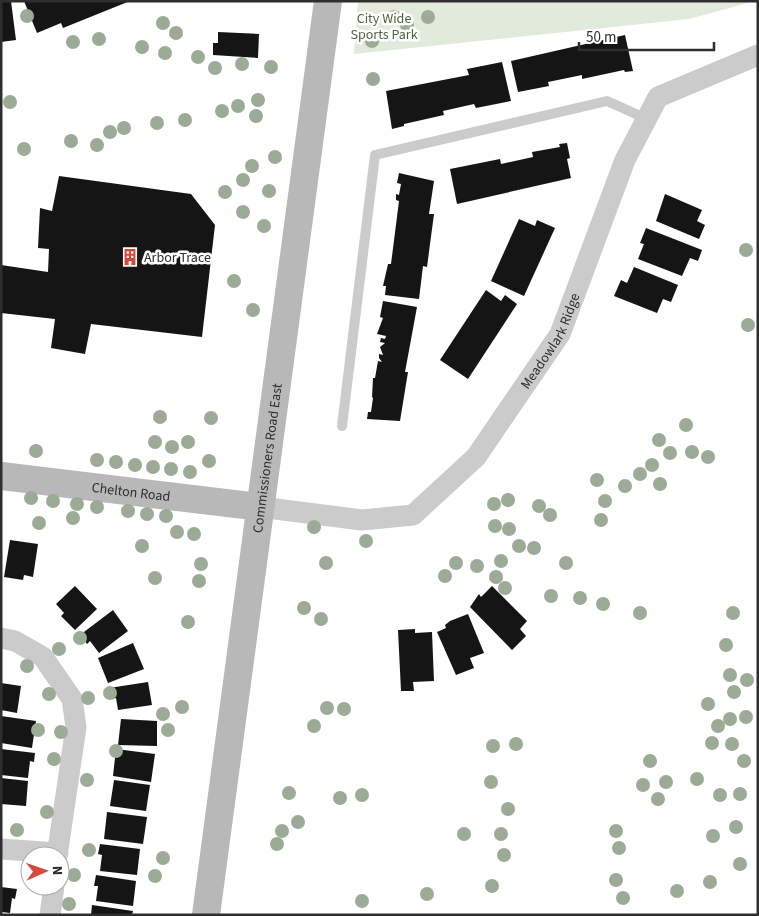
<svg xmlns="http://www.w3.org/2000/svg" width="759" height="916" font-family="'Source Sans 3',sans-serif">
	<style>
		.green { fill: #e2eadc }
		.building { fill: #151515 }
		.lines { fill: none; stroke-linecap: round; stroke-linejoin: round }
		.lane { stroke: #cbcbcb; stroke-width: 10 }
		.street { stroke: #cbcbcb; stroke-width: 21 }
		.secondary { stroke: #b8b8b8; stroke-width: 28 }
		.tree { fill: #9cab95 }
		.labels { text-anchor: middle; stroke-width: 5; stroke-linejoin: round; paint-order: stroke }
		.park-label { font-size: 14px; fill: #4b663e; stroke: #fff }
		.poi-label { font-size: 14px; fill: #2e2e2e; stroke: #fff; text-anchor: start }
		.street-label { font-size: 14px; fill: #2e2e2e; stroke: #fff }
	</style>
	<rect width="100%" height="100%" fill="#fff"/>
	<path class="green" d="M 358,1 L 755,1 L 689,19 L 354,54 Z"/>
	<path class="building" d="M 1,1 L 11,1 L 16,40 L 1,42 Z
		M 24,1 L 130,1 L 63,28 L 61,23 L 37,33 Z
		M 218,32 L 259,34 L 258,58 L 213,55 L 213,43 L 218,43 Z
		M 625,35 L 633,71 L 625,72 L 624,70 L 582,79 L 582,75 L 548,82 L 549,86 L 518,92 L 511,61 Z
		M 502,62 L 511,101 L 476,108 L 474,104 L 443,111 L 444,115 L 404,124 L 404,126 L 392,129 L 386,91 L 469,75 L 467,69 Z
		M 567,143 L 570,158 L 567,159 L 571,178 L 457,204 L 450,169 L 500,159 L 501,164 L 533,157 L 532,152 L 560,147 L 559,144 Z
		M 399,173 L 434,181 L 429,214 L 434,214 L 427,267 L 423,266 L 419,299 L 385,295 L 386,286 L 383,286 L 388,264 L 391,264 L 399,201 L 396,200 L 396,194 L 399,195 L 401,184 L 397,183 Z
		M 59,176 L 191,194 L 215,225 L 202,337 L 91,324 L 85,354 L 51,348 L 55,319 L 1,313 L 1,265 L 48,272 L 49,249 L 38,248 L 40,208 L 52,211 Z
		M 665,194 L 702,210 L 697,221 L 705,225 L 699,239 L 656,221 Z
		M 519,219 L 535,226 L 537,220 L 555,228 L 524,296 L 491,281 Z
		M 646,228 L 702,250 L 698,261 L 690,258 L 682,276 L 638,259 L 644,244 L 640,243 Z
		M 634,267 L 678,285 L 671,302 L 663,299 L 657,313 L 614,296 L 621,280 L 627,283 Z
		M 486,290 L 501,301 L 505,295 L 517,304 L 468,379 L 440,360 Z
		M 383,301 L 417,307 L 405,372 L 408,372 L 400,421 L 367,419 L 368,412 L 371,412 L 373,398 L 372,397 L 373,378 L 375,378 L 378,361 L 382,362 L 379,358 L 379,354 L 383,355 L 380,347 L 385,343 L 380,342 L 381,338 L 385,339 L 386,336 L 377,334 L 383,318 L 380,317 Z
		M 10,540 L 38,544 L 33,577 L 24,575 L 23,580 L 4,577 Z
		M 75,586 L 97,609 L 75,630 L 61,616 L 64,613 L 56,604 Z
		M 492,586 L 527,621 L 520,629 L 526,636 L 512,650 L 470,607 L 479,594 L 481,597 Z
		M 113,610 L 128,631 L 99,653 L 90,641 L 87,644 L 80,635 Z
		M 468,614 L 484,653 L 470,658 L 474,668 L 456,675 L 437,632 L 446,628 L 445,625 L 450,621 Z
		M 415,629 L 415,633 L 432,632 L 434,681 L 413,682 L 414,691 L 401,691 L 398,630 Z
		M 133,643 L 144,669 L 108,683 L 98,658 Z
		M 148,682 L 152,705 L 118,710 L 116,698 L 111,699 L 109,688 Z
		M 1,683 L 21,686 L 17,713 L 1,710 Z
		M 1,716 L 36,721 L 32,748 L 1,743 Z
		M 121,719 L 157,721 L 157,746 L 118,745 Z
		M 1,749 L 35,753 L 34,762 L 30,761 L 28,778 L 1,775 Z
		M 116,749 L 155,754 L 151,782 L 113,776 Z
		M 1,778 L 28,781 L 26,806 L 1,804 Z
		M 114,780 L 150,785 L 146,811 L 110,806 Z
		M 107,812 L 147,817 L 143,844 L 104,839 Z
		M 100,844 L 140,849 L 137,875 L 100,871 L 102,855 L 98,854 Z
		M 96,875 L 136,881 L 133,906 L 96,901 L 98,886 L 94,886 Z
		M 1,887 L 17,889 L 15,899 L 12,898 L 10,913 L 1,912 Z
		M 92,905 L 133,911 L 132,915 L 91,915 Z"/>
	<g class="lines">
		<path class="lane" d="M 342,426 L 375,155 L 607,101 L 647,119"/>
		<g class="street">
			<path id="s1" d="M 260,507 L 362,520 L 413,515 L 476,457 L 560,334 L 625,160 L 658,97 L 758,55"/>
			<path d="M 1,638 L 15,641 L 43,657 L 72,699 L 76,727 L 57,856"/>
			<path d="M 1,849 L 58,853"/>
			<path d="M 50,915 L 54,886"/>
		</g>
		<g class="secondary">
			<path id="s2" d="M 1,476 L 260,507"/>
			<path id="s3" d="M 206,915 L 328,1"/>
		</g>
	</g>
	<g class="tree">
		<circle cx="27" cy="16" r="7"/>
		<circle cx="394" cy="17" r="7"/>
		<circle cx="428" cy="17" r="7"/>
		<circle cx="163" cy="23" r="7"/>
		<circle cx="407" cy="25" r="7"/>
		<circle cx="176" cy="33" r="7"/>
		<circle cx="99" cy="39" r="7"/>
		<circle cx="372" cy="41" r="7"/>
		<circle cx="73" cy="42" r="7"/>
		<circle cx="142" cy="47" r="7"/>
		<circle cx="165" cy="53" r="7"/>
		<circle cx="198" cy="57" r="7"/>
		<circle cx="242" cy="64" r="7"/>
		<circle cx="271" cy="67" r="7"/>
		<circle cx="215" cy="68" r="7"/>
		<circle cx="373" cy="79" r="7"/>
		<circle cx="258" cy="100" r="7"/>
		<circle cx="10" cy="102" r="7"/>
		<circle cx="238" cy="106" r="7"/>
		<circle cx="222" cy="111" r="7"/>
		<circle cx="256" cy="116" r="7"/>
		<circle cx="185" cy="120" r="7"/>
		<circle cx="157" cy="123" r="7"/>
		<circle cx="124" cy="128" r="7"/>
		<circle cx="110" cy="132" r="7"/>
		<circle cx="71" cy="141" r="7"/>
		<circle cx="97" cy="145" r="7"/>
		<circle cx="24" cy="149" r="7"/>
		<circle cx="275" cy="157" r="7"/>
		<circle cx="252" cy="166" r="7"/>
		<circle cx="243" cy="180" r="7"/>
		<circle cx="269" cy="191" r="7"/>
		<circle cx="225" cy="192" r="7"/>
		<circle cx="243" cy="212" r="7"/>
		<circle cx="264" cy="226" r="7"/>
		<circle cx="746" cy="250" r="7"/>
		<circle cx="234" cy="281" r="7"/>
		<circle cx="253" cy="310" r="7"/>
		<circle cx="748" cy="325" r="7"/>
		<circle cx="160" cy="417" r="7"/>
		<circle cx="211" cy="418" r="7"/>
		<circle cx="686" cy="425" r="7"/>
		<circle cx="659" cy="440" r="7"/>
		<circle cx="155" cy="442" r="7"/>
		<circle cx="188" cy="442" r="7"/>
		<circle cx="172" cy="447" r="7"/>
		<circle cx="36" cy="451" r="7"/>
		<circle cx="692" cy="452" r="7"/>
		<circle cx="670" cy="453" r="7"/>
		<circle cx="708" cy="457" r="7"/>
		<circle cx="97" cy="460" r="7"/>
		<circle cx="209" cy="461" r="7"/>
		<circle cx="116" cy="462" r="7"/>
		<circle cx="135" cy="465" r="7"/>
		<circle cx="652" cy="465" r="7"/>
		<circle cx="153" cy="467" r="7"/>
		<circle cx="171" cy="469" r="7"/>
		<circle cx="190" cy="472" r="7"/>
		<circle cx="640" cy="474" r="7"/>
		<circle cx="597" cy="480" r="7"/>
		<circle cx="660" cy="484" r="7"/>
		<circle cx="625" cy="486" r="7"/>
		<circle cx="31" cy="498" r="7"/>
		<circle cx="508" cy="500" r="7"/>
		<circle cx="53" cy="501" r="7"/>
		<circle cx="605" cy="501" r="7"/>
		<circle cx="77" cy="504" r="7"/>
		<circle cx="494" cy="504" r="7"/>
		<circle cx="539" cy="506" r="7"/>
		<circle cx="97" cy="507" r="7"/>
		<circle cx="128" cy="511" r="7"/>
		<circle cx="147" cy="514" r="7"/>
		<circle cx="550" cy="515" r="7"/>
		<circle cx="166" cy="516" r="7"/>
		<circle cx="73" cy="518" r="7"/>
		<circle cx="601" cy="520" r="7"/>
		<circle cx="39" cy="523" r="7"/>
		<circle cx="495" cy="526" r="7"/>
		<circle cx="314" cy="527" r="7"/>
		<circle cx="509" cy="529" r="7"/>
		<circle cx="177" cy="532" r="7"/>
		<circle cx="194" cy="534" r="7"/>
		<circle cx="366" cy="541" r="7"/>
		<circle cx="142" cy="546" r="7"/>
		<circle cx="519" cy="546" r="7"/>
		<circle cx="534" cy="548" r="7"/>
		<circle cx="501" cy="561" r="7"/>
		<circle cx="326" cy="563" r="7"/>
		<circle cx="456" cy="563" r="7"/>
		<circle cx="566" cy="563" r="7"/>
		<circle cx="201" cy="564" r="7"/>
		<circle cx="477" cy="566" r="7"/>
		<circle cx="445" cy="576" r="7"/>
		<circle cx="496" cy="577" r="7"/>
		<circle cx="155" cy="578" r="7"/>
		<circle cx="199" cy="581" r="7"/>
		<circle cx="505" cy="588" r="7"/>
		<circle cx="551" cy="596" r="7"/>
		<circle cx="580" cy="598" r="7"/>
		<circle cx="603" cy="604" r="7"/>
		<circle cx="304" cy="608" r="7"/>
		<circle cx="640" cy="613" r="7"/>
		<circle cx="733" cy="613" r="7"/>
		<circle cx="321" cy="619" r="7"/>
		<circle cx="188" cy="622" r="7"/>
		<circle cx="80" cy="638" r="7"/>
		<circle cx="726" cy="645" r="7"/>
		<circle cx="59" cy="649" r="7"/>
		<circle cx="27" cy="666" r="7"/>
		<circle cx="730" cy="675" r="7"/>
		<circle cx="747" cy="680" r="7"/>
		<circle cx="734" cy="692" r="7"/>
		<circle cx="110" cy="693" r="7"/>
		<circle cx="49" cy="694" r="7"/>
		<circle cx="88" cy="698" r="7"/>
		<circle cx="708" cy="704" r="7"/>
		<circle cx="182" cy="707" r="7"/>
		<circle cx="327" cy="708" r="7"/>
		<circle cx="344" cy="709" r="7"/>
		<circle cx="163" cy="714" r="7"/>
		<circle cx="746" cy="717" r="7"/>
		<circle cx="730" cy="719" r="7"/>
		<circle cx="314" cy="726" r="7"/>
		<circle cx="718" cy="726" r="7"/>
		<circle cx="38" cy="730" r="7"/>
		<circle cx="168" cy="730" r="7"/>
		<circle cx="61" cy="732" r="7"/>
		<circle cx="712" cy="743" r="7"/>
		<circle cx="516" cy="744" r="7"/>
		<circle cx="732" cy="744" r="7"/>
		<circle cx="493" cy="746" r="7"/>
		<circle cx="116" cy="751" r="7"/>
		<circle cx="54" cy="759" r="7"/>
		<circle cx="650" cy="761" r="7"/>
		<circle cx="744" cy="761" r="7"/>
		<circle cx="697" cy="779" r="7"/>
		<circle cx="87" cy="780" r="7"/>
		<circle cx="491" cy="782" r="7"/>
		<circle cx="666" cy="782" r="7"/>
		<circle cx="643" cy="785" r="7"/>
		<circle cx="289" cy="793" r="7"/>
		<circle cx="740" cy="794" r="7"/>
		<circle cx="362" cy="795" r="7"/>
		<circle cx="720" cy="795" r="7"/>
		<circle cx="340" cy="798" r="7"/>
		<circle cx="658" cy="799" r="7"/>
		<circle cx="508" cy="809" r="7"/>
		<circle cx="47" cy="812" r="7"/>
		<circle cx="298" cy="822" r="7"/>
		<circle cx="736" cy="827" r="7"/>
		<circle cx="17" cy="830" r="7"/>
		<circle cx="282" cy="831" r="7"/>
		<circle cx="616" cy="831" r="7"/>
		<circle cx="464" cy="834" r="7"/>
		<circle cx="501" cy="834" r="7"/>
		<circle cx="713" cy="836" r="7"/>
		<circle cx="277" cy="844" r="7"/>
		<circle cx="619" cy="848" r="7"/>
		<circle cx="89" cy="850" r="7"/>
		<circle cx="504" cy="855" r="7"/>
		<circle cx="163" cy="858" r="7"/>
		<circle cx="740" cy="864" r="7"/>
		<circle cx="74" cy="875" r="7"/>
		<circle cx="155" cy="876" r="7"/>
		<circle cx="616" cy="880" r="7"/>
		<circle cx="710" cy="882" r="7"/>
		<circle cx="492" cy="886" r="7"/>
		<circle cx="677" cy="891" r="7"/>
		<circle cx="427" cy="894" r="7"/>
		<circle cx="623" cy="898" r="7"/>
		<circle cx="362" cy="901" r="7"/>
		<circle cx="69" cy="904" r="7"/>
	</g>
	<defs>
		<g id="building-bare" transform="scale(1.35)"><path d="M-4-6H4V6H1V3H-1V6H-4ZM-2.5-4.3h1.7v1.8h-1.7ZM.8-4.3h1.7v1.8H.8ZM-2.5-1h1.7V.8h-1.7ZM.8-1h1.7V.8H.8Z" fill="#d9473b" stroke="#fff" stroke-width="2.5" paint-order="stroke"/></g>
	</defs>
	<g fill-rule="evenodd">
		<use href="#building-bare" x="130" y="257"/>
	</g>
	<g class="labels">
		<g class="park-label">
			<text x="384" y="23">City Wide<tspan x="384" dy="16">Sports Park</tspan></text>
		</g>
		<g class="poi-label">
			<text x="144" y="262">Arbor Trace</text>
		</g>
		<g class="street-label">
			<text dy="5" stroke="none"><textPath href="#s1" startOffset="378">Meadowlark Ridge</textPath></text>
			<text dy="5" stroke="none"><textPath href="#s3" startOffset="461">Commissioners Road East</textPath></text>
			<text dy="5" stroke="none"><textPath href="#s2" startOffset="131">Chelton Road</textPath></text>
		</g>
	</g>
	<rect width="759" height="916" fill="none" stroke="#2e2e2e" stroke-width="5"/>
	<g transform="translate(45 871) rotate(88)"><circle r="24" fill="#ffffff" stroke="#ababab"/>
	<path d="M0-4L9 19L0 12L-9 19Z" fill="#d9473b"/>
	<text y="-8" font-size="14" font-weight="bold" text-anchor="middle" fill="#2e2e2e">N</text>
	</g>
	<path d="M579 42v8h135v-8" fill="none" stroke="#2e2e2e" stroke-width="2.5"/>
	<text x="586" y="42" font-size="15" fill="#2e2e2e" stroke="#ffffff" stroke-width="4" paint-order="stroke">50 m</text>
</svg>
